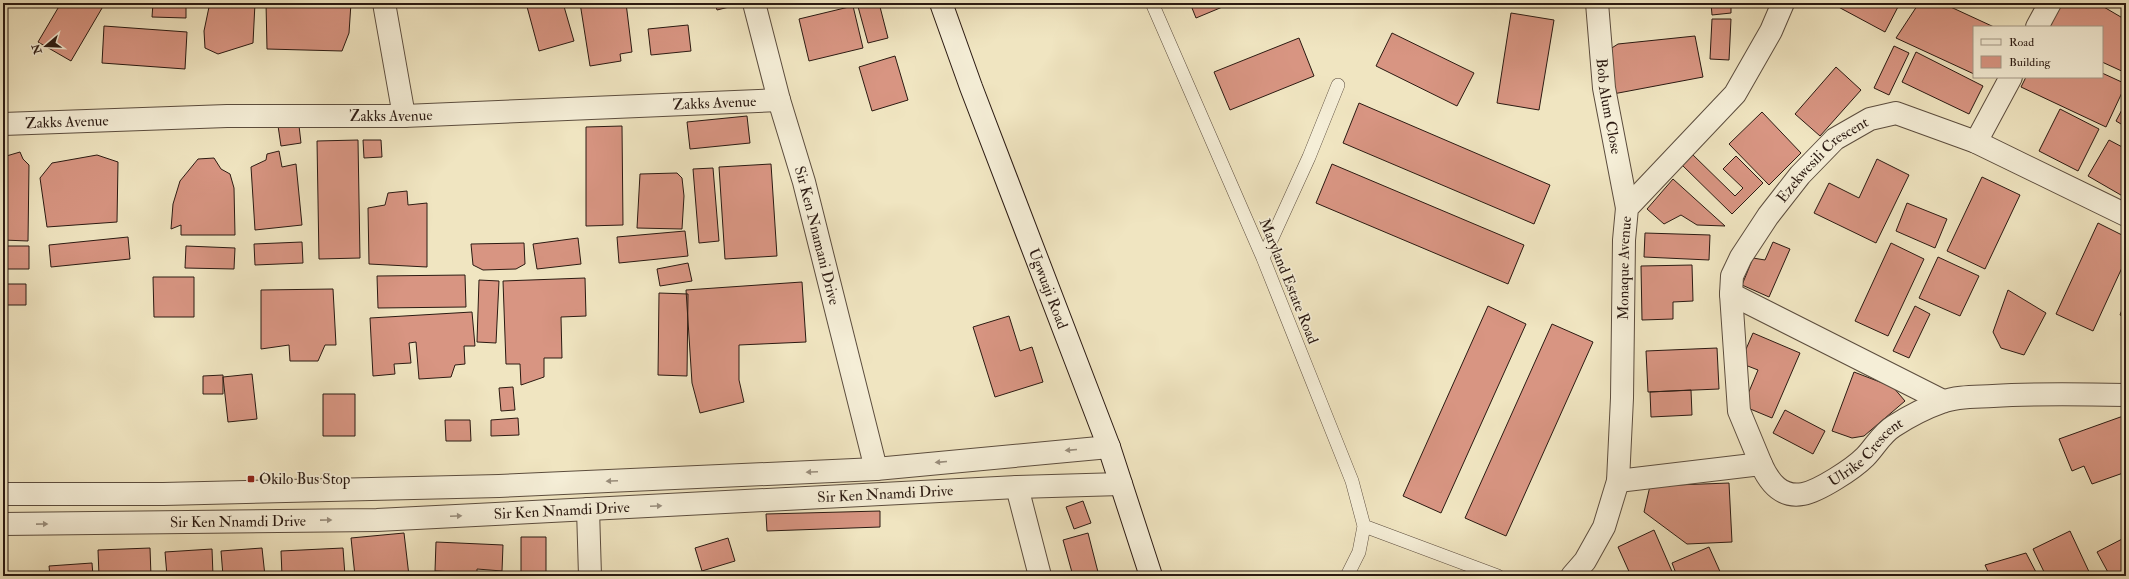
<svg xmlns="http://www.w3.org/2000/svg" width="2129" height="579" font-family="'IM FELL Double Pica',serif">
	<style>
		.building { fill: #d89582; stroke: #2b1a12 }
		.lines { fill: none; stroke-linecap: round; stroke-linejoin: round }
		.service-casing { stroke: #5c4d3e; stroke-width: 14 }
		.minor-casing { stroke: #5c4d3e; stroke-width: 24 }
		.secondary-casing { stroke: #2b1a12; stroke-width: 24 }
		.service { stroke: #f5eed7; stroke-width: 13 }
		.minor { stroke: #f5eed7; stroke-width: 22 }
		.secondary { stroke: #f5eed7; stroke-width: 22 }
		.oneway { fill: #9a8f7e }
		.poi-dot { fill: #8f2418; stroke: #f5eed7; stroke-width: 1.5 }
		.labels { text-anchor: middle; stroke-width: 3.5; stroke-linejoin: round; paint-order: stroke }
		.street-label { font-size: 15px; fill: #2b1a12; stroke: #f5eed7 }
		.poi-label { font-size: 15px; fill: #2b1a12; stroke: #f5eed7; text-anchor: start }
	</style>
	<rect width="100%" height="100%" fill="#f0e5c1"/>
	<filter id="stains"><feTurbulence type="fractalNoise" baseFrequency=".005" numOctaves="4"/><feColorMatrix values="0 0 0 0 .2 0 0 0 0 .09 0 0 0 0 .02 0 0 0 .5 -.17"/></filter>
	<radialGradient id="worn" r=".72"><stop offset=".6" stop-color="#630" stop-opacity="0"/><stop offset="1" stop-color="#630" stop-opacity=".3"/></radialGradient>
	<path class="building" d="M 61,3 L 105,3 L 71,61 L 38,42 Z
		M 153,3 L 186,3 L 186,18 L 152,17 Z
		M 212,3 L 255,3 L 253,43 L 218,54 L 205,48 L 204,31 L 209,7 Z
		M 266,3 L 351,3 L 349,33 L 342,51 L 267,49 Z
		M 526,3 L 563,3 L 574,41 L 539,51 Z
		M 580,3 L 626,3 L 632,52 L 620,54 L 621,61 L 590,66 Z
		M 715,3 L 741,3 L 741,4 L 717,10 Z
		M 857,3 L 879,3 L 888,38 L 868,43 Z
		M 1190,3 L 1232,3 L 1196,18 Z
		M 1711,3 L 1731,3 L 1731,13 L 1712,15 Z
		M 1831,3 L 1900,3 L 1885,32 Z
		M 1919,3 L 1942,3 L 1994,27 L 1974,27 L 1974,74 L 1896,38 Z
		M 2061,3 L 2097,3 L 2126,20 L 2126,73 L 2102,62 L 2102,27 L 2050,27 Z
		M 853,6 L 863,48 L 809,61 L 799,19 Z
		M 1511,13 L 1554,20 L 1539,110 L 1497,103 Z
		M 1712,19 L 1731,19 L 1729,60 L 1710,59 Z
		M 688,25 L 691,51 L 651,55 L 648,29 Z
		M 104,26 L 187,32 L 185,69 L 102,63 Z
		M 1392,33 L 1474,73 L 1457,106 L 1376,66 Z
		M 1695,36 L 1703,77 L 1613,94 L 1607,51 L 1618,44 Z
		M 1299,38 L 1314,76 L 1230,110 L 1214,72 Z
		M 1894,46 L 1909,53 L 1889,95 L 1874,88 Z
		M 1916,52 L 1983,86 L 1969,114 L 1902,82 Z
		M 895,56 L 908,100 L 872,111 L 859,67 Z
		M 1836,67 L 1861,90 L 1820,136 L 1795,114 Z
		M 2102,73 L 2126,84 L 2106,127 L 2021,87 L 2026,77 L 2102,77 Z
		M 2126,102 L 2126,127 L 2116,121 Z
		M 1359,103 L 1550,185 L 1534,224 L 1343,143 Z
		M 2060,109 L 2099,129 L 2078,171 L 2039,151 Z
		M 1762,112 L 1801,153 L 1769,185 L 1729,144 Z
		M 747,116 L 750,143 L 690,149 L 687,122 Z
		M 298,117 L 301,143 L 281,146 L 277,119 Z
		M 622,126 L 623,225 L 586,226 L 586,127 Z
		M 358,140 L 360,258 L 319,259 L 317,141 Z
		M 363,140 L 381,140 L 382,157 L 364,158 Z
		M 2109,140 L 2126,149 L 2126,198 L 2088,176 Z
		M 279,151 L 282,167 L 296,164 L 302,225 L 255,230 L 251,167 L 266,160 L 267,154 Z
		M 20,152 L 23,159 L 29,165 L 28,241 L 3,240 L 3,157 Z
		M 1691,153 L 1735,196 L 1743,188 L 1723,169 L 1736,156 L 1763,183 L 1732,214 L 1681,164 Z
		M 97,155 L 118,162 L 117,222 L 47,227 L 40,178 L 52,163 Z
		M 214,158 L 221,169 L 230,174 L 234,188 L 235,235 L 181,235 L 181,225 L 171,229 L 173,204 L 180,181 L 198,159 Z
		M 1877,159 L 1909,175 L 1876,243 L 1814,213 L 1829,183 L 1859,198 Z
		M 771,164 L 777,256 L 725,259 L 719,167 Z
		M 1332,164 L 1524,245 L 1508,284 L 1316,203 Z
		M 713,168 L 719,241 L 699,243 L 693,169 Z
		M 677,173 L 682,178 L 684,196 L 682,229 L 637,228 L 640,174 Z
		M 1982,177 L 2020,195 L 1985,269 L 1947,251 Z
		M 1673,179 L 1725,226 L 1697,225 L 1681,215 L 1664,224 L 1647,209 Z
		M 407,191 L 408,205 L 427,203 L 427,267 L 369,264 L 368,208 L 385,205 L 388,193 Z
		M 1907,203 L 1947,219 L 1935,248 L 1896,231 Z
		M 2098,223 L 2126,237 L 2126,259 L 2093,331 L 2056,314 Z
		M 685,231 L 688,256 L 619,263 L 617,237 Z
		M 1645,233 L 1710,235 L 1709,260 L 1644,257 Z
		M 128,237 L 130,259 L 51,267 L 49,245 Z
		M 578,238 L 581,264 L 537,269 L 533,244 Z
		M 302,242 L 303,263 L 255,265 L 254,244 Z
		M 1773,242 L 1790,249 L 1769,297 L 1742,285 L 1753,258 L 1765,260 Z
		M 524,243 L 525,264 L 516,269 L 483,270 L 473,265 L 471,244 Z
		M 1891,243 L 1924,259 L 1888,336 L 1855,321 Z
		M 3,246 L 29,246 L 29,269 L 3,269 Z
		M 186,246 L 235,248 L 234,269 L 185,268 Z
		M 1938,257 L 1979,276 L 1960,316 L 1919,298 Z
		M 688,263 L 692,281 L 660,286 L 657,269 Z
		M 1692,265 L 1693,301 L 1673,302 L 1673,319 L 1642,320 L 1641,266 Z
		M 465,275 L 466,307 L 378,308 L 377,276 Z
		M 153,277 L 194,277 L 194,317 L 154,317 Z
		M 585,278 L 586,316 L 561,317 L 562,358 L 544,358 L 544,377 L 521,385 L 520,364 L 506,364 L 503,281 Z
		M 479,280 L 499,281 L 496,343 L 477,342 Z
		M 802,282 L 806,342 L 739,345 L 739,380 L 744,402 L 700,413 L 692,383 L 686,290 Z
		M 3,284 L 26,284 L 26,305 L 3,305 Z
		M 333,289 L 336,345 L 325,345 L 318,361 L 290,361 L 289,345 L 261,349 L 261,290 Z
		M 2008,290 L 2046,313 L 2024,355 L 2001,348 L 1993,332 Z
		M 659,293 L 688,294 L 687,376 L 658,375 Z
		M 2126,299 L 2126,318 L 2120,315 Z
		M 1488,306 L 1526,324 L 1441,513 L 1403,496 Z
		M 1915,306 L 1930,314 L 1909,358 L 1893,351 Z
		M 472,312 L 475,346 L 464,346 L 465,364 L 455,365 L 451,377 L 419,379 L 416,342 L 409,343 L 411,363 L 394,364 L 395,374 L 373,376 L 370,318 Z
		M 1009,316 L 1020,351 L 1032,347 L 1043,382 L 995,397 L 973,327 Z
		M 1552,324 L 1593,342 L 1506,536 L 1465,518 Z
		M 1753,333 L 1800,353 L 1772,418 L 1743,406 L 1758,370 L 1740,363 Z
		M 1717,348 L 1719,389 L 1648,392 L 1646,351 Z
		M 1854,372 L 1893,387 L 1905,401 L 1864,436 L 1852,438 L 1832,431 Z
		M 252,374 L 257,419 L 228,422 L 223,377 Z
		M 223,375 L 223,394 L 203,394 L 203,376 Z
		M 513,387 L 515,410 L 501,411 L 499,388 Z
		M 1691,390 L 1692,415 L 1651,417 L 1650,392 Z
		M 323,394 L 355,394 L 355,436 L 323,436 Z
		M 1785,410 L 1825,431 L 1813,454 L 1773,433 Z
		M 2126,415 L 2126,472 L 2092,484 L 2084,466 L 2072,471 L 2059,439 Z
		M 518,418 L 519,435 L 491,436 L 491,420 Z
		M 445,420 L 470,420 L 471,441 L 446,441 Z
		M 3,434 L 6,434 L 6,447 L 3,448 Z
		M 1729,483 L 1732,542 L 1687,544 L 1644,512 L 1650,486 Z
		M 1083,501 L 1091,523 L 1074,529 L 1066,507 Z
		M 880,511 L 880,527 L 767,531 L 766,514 Z
		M 1654,530 L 1674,576 L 1631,576 L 1618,547 Z
		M 2070,531 L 2091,576 L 2046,576 L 2033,549 Z
		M 404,533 L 409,576 L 355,576 L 351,538 Z
		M 1088,533 L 1099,576 L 1073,576 L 1063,540 Z
		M 521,537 L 546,537 L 546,575 L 521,575 Z
		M 2126,537 L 2126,576 L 2110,576 L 2097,552 Z
		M 728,538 L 735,561 L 702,571 L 695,548 Z
		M 436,542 L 503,545 L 502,571 L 477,569 L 477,573 L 435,571 Z
		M 1709,547 L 1722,576 L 1677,576 L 1672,563 Z
		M 150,548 L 151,576 L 99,576 L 98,550 Z
		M 262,548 L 265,576 L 223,576 L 221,551 Z
		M 343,548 L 345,576 L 282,576 L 281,551 Z
		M 212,549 L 213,576 L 167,576 L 165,552 Z
		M 2026,553 L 2038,576 L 1990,576 L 1985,565 Z
		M 92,563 L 93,576 L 50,576 L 49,566 Z"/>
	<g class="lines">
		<g class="service-casing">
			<path id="service" d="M 1152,3 L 1263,258 L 1352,481 L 1364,526 L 1359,552 L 1347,576
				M 1263,258 L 1309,157 L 1338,85
				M 1364,526 L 1498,576"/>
		</g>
		<g class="minor-casing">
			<g id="minor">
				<path d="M 384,3 L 404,116"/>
				<path id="s1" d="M 754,3 L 779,100 L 804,182 L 876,469"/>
				<path id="s2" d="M 1597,3 L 1604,88 L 1627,208"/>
				<path d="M 2037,27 L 2050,3"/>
				<path id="s3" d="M 3,124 L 227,116 L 404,116 L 779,100"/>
				<path d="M 1976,142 L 2011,77"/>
				<path d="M 1731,294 L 1943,401"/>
				<path id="s4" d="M 1761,464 L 1739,411 L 1731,294 L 1732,276 L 1741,257 L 1768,216 L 1800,175 L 1835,139 L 1870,119 L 1896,113 L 1976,142 L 2126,215"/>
				<path id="s5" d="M 1618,481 L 1761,464 C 1769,482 1781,498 1803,494 C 1819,491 1853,469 1865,457 C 1875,447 1881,434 1894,426 C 1908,417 1925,408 1942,402 C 1957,396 1977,397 1993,396 C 2037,393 2082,394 2126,395"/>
				<path d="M 1017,487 L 1040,576"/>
				<path d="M 3,494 L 163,494 L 499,486 L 876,469 L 1109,447"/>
				<path d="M 588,509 L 590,576"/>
				<path id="s6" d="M 3,524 L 377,520 L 1017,487 L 1121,484"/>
				<path id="s7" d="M 1572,576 L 1585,561 L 1604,527 L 1618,481 L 1622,398 L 1624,240 L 1627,208 L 1735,94 L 1771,31 L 1783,3"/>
			</g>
		</g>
		<g class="secondary-casing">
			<g id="secondary">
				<path id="s8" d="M 941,3 L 971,87 L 1109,447 L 1151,576"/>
			</g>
		</g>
		<use href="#service" class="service"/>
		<use href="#minor" class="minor"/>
		<use href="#secondary" class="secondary"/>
	</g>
	<defs><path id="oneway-solid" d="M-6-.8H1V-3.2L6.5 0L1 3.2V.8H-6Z"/></defs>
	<g class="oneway">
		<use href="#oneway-solid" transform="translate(1071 450) rotate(175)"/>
		<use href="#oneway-solid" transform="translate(941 462) rotate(175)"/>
		<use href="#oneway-solid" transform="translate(812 472) rotate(177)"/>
		<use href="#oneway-solid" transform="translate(612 481) rotate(177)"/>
		<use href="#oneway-solid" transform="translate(656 506) rotate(-3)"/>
		<use href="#oneway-solid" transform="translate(456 516) rotate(-3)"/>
		<use href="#oneway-solid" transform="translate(326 520) rotate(-1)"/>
		<use href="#oneway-solid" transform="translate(42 524) rotate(-1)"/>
	</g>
	<rect class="poi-dot" x="247" y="475" width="8" height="8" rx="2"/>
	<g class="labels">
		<g class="street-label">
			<text dy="5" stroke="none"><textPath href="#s3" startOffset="712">Zakks Avenue</textPath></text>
			<text dy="5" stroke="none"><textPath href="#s2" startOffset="104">Bob Alum Close</textPath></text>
			<text dy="5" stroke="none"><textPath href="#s3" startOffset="388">Zakks Avenue</textPath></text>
			<text dy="5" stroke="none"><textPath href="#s3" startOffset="64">Zakks Avenue</textPath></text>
			<text dy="5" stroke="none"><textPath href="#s4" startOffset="342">Ezekwesili Crescent</textPath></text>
			<text dy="5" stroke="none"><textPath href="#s1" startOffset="241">Sir Ken Nnamani Drive</textPath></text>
			<text dy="5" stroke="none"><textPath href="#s7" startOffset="320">Monaque Avenue</textPath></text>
			<text transform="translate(1289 281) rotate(68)" y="5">Maryland Estate Road</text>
			<text dy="5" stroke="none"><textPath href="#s8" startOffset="305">Ugwuaji Road</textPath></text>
			<text dy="5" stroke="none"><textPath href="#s5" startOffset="277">Ulrike Crescent</textPath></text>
			<text dy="5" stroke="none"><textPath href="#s6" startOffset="883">Sir Ken Nnamdi Drive</textPath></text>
			<text dy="5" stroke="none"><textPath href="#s6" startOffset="559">Sir Ken Nnamdi Drive</textPath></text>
			<text dy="5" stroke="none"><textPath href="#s6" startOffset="235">Sir Ken Nnamdi Drive</textPath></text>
		</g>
		<g class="poi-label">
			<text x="259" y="484">Okilo Bus Stop</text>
		</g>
	</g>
	<rect width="2129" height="579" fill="none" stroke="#f0e5c1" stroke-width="16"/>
	<rect x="4" y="4" width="2121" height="571" fill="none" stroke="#2b1a12" stroke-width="2"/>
	<rect x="8" y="8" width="2113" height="563" fill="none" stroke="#2b1a12"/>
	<rect x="1973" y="26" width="130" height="52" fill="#f5eed7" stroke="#a49988"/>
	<rect x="1981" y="39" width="20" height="6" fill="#f5eed7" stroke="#a49988"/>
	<text x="2009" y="46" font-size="12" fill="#2b1a12">Road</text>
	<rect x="1981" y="56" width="20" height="12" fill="#d89582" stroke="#a49988"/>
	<text x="2009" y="66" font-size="12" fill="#2b1a12">Building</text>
	<g transform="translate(46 46) rotate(251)" stroke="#f5eed7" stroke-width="3" paint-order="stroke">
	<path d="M0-3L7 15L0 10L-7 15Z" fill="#2b1a12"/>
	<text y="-6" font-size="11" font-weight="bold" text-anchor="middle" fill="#2b1a12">N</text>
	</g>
	<rect width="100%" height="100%" filter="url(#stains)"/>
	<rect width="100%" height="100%" fill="url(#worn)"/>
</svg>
